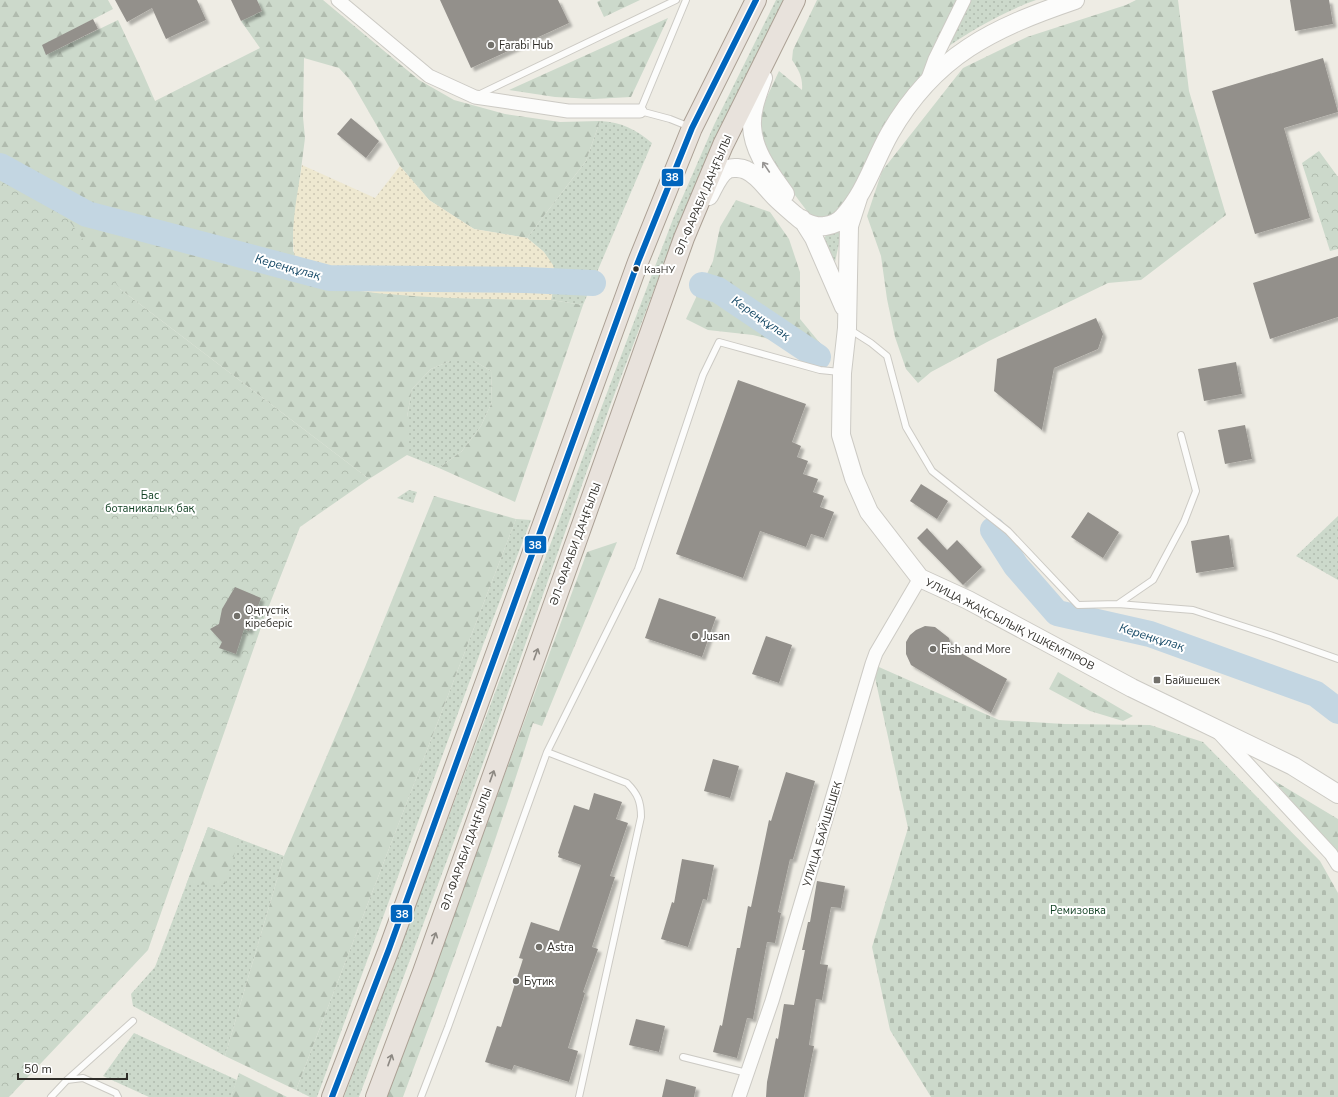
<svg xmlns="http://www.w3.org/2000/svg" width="1338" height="1097" font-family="'Nunito Sans',sans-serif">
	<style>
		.grass { fill: url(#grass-dots) }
		.forest { fill: url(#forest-firs) }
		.sand { fill: url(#sand-dots) }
		.cemetery { fill: url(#cemetery-stones) }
		.park { fill: url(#park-crowns) }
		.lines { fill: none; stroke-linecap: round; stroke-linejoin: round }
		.river { stroke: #c3d6e2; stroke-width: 26 }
		.building { fill: #93908b; filter: url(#shadow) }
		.lane-casing { stroke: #cccac4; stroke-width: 8 }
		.street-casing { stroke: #cccac4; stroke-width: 15 }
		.secondary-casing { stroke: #cccac4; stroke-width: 20 }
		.primary-casing { stroke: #aba094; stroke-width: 22 }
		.lane { stroke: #fcfcfb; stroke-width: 6 }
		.street { stroke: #fcfcfb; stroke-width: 13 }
		.secondary { stroke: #fcfcfb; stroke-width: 18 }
		.primary { stroke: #e8e2dc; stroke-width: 20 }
		.bus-1-casing { stroke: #fff; stroke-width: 9 }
		.bus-1 { stroke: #0065bd; stroke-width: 6 }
		.oneway { stroke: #969492 }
		.oneway2 { stroke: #8c8882 }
		.poi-dot { fill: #72706a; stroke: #fff; stroke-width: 1.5 }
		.bus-dot { fill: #2f2d28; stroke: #fff; stroke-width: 1.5 }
		.labels { text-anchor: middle; stroke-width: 4; stroke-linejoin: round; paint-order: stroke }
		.bus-label { font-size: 10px; fill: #2f2d28; stroke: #fff; text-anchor: start }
		.poi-label { font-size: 11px; fill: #2f2d28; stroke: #fff; text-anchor: start }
		.street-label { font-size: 11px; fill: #2f2d28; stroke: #fff }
		.park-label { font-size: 11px; fill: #0e3e20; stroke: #fff }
		.water-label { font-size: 12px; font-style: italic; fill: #164966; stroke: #fff }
		.line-badge { stroke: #fff; stroke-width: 1.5 }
		.badge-label { font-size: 11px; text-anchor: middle; font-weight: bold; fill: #fff }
	</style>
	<defs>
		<pattern id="grass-dots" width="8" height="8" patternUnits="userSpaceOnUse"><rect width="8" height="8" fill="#ccd9cb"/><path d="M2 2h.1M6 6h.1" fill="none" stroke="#b0bbae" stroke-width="1.8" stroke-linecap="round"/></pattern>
		<pattern id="forest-firs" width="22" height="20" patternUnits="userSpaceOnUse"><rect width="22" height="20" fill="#ccd9cb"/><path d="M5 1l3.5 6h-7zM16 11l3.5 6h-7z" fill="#b0bbae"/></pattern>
		<pattern id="sand-dots" width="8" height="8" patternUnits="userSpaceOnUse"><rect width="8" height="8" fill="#eee8d0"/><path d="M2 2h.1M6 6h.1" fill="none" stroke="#ccc7b3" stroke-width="1.8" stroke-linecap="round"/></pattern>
		<pattern id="cemetery-stones" width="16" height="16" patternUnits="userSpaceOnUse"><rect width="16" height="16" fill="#ccd9cb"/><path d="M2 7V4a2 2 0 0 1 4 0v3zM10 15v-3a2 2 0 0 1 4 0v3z" fill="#b0bbae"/></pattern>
		<pattern id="park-crowns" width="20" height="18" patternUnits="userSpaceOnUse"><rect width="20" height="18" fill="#ccd9cb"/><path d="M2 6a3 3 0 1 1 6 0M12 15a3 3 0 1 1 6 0" fill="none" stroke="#b0bbae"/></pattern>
		<filter id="shadow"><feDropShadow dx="3.5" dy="3.5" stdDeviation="1" flood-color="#0004"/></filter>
	</defs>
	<rect width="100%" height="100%" fill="#eeece4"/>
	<path class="grass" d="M 776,0 L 786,0 L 680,221 L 610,406 L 482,766 L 359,1097 L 344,1097 L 602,406 L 673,219 L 714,125 Z
		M 968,0 L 1036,0 C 1003,12 972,30 943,50 Z
		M 600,121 C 622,122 635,129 652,143 L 583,305 L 551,300 L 556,277 L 544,252 L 527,238 L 586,161 Z
		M 843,225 L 835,262 L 823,239 L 831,230 Z
		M 450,361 L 474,361 L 491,371 L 492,402 L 481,426 L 462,451 L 439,468 L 407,455 L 407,417 L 412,389 L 431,369 Z
		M 409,490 L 417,492 L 413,503 L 397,498 Z
		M 1338,516 L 1338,580 L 1296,556 Z
		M 516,519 L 531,520 L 483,645 L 317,1097 L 310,1097 L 296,1090 Z
		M 208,827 L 284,856 L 225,1056 L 133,1006 L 131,994 L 155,967 Z
		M 134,1033 L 237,1080 L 231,1097 L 149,1097 L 103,1076 Z"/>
	<path class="forest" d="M 0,0 L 108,0 L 113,9 L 53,40 L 58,49 L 118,20 L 141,69 L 155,101 L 260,48 L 241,21 L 262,11 L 257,0 L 323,0 L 419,80 L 454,100 L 505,114 L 560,122 L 600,121 L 586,161 L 527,238 L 474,229 L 429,200 L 400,166 L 351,81 L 339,68 L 304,58 L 303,117 L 305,138 L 293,232 L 293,251 L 318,285 L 379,293 L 458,298 L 551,300 L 583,305 L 515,502 L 439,468 L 462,451 L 481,426 L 492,402 L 491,371 L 474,361 L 450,361 L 431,369 L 412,389 L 407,417 L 407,455 L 369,479 L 120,289 L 0,254 Z
		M 601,0 L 640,0 L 604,17 L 597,2 Z
		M 817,0 L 964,0 L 947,37 L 843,217 L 814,219 C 791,193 772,161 757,128 L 766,99 L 779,71 L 802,90 C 803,78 799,70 792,60 L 793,50 Z
		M 1136,0 L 1178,0 L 1189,91 L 1226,215 L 1141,280 L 1108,283 L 989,341 L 931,372 L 918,383 L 906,369 L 895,337 L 887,299 L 881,256 L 867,216 L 882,171 L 963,68 L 1027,37 L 1126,5 Z
		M 668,18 L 631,97 L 593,99 L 555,97 L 509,90 Z
		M 736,200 L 770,212 L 789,239 L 800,272 L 800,319 L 829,354 L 753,335 L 708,330 L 686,319 L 713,261 L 720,227 Z
		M 434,496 L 516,519 L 296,1090 L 225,1056 L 284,856 L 365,667 Z
		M 617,542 L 542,726 L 533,723 C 494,849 449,973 403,1097 L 384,1097 L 470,868 L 587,552 Z
		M 1058,672 L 1133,716 L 1123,721 L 1090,711 L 1049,689 Z
		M 1273,780 L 1338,819 L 1338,855 L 1335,850 Z
		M 208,827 L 239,839 L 225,884 L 186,885 Z
		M 239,1073 L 287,1097 L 231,1097 Z"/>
	<path class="sand" d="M 302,165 L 375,198 L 400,166 L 429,200 L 474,229 L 527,238 L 544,252 L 553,265 L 556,276 L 551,300 C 487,299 423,299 360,291 C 348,289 328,288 318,285 C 309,282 304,277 299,269 C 286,246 298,192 302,165 Z"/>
	<path class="cemetery" d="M 872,664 L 999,720 L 1064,724 L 1150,725 L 1203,742 L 1320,861 L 1338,893 L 1338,1097 L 931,1097 L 890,1030 L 872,947 L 908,828 Z"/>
	<path class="park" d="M 1319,151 L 1338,177 L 1338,249 L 1330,251 L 1302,163 Z
		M 0,158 L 38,179 L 120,289 L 369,479 L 300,527 L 265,616 L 148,950 L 9,1097 L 0,1097 Z"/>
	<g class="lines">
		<path class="river" d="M 0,166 L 87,214 L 329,278 L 526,280 L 593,283
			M 702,285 L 718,290 L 818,357
			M 993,530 L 1016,566 L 1057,613 L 1150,634 L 1316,694 L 1338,711"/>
	</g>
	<path class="building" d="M 115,0 L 197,0 L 206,20 L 166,39 L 152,8 L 127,22 Z
		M 231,0 L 257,0 L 262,11 L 241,21 Z
		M 440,0 L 558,0 L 569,23 L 471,68 Z
		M 1290,0 L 1329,0 L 1333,24 L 1295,31 Z
		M 93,19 L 98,29 L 46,55 L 42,45 Z
		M 1323,58 L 1338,112 L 1284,128 L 1310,218 L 1255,234 L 1212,91 Z
		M 351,118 L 379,141 L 366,158 L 337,134 Z
		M 1338,256 L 1338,317 L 1270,339 L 1253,283 Z
		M 1096,318 L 1103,334 L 1098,349 L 1054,368 L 1042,430 L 994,391 L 997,359 Z
		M 1236,362 L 1242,394 L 1204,401 L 1198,369 Z
		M 738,380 L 806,404 L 792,442 L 801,446 L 797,457 L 808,461 L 803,474 L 818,479 L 813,492 L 824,496 L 820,507 L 834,512 L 824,538 L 811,534 L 806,547 L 760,531 L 743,578 L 676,554 Z
		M 1245,425 L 1252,459 L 1225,464 L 1218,430 Z
		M 921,484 L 948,501 L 937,519 L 910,501 Z
		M 1088,512 L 1119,532 L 1103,558 L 1071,537 Z
		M 927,528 L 947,550 L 957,540 L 982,567 L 963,585 L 917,538 Z
		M 1229,535 L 1234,567 L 1196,573 L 1191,541 Z
		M 235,587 L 261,598 L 249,631 L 244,629 L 236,654 L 219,648 L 222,642 L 210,629 L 219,624 L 222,609 Z
		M 659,598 L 716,617 L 702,657 L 645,638 Z
		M 925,626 L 935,627 L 949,638 L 952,648 L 1007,679 L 991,713 L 911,665 L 906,654 L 906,642 L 910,635 L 916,630 Z
		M 766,636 L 792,645 L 779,683 L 752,674 Z
		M 713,759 L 739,766 L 730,798 L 704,791 Z
		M 786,772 L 815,781 L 793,859 L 790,859 L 778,912 L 781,913 L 775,943 L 767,942 L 753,1019 L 747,1018 L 737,1058 L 713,1052 L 720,1025 L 722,1026 L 737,948 L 740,948 L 748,906 L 751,907 L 769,820 L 771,821 Z
		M 594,793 L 622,802 L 616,819 L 628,823 L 610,876 L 615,877 L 592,947 L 598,949 L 583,992 L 585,993 L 568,1048 L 578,1051 L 569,1082 L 514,1065 L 512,1070 L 485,1062 L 497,1026 L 501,1027 L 523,959 L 519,958 L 531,922 L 559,931 L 581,865 L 558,857 L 559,854 L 558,853 L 574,805 L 589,810 Z
		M 682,859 L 714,865 L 707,900 L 703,899 L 688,947 L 661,939 L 672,902 L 674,903 Z
		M 817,881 L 845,886 L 841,908 L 831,907 L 820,964 L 828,965 L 822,1000 L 816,999 L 809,1045 L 814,1046 L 804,1097 L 766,1097 L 767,1082 L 776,1038 L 778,1039 L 784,1004 L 794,1005 L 805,950 L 802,950 L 808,922 L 810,922 Z
		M 636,1019 L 665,1026 L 659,1052 L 629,1045 Z
		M 666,1079 L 696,1087 L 694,1097 L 662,1097 Z"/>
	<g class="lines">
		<g class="lane-casing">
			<path id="lane" d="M 686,0 L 640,111 L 670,119 L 690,127
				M 478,95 L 676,0
				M 849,329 L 871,343 L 887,356 L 906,427 L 932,471 L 1008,531 L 1078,605 L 1118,604 L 1153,580 L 1184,522 L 1196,491 L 1181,435
				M 1118,604 L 1193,610 L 1273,636 L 1338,659
				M 547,752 L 627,783 C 638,794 641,802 641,817 L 579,1097
				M 683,1057 L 747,1073
				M 67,1080 L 133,1021
				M 51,1097 L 67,1080 L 83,1078 L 116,1093 L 118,1097
				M 421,1097 L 448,1027 L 547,752 L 638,569 L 703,375 L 719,342 L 820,370 L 840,372"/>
		</g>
		<g class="street-casing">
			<path id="street" d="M 338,0 L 429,76 L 475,97 L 568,111 L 640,111
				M 927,81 L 935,59 L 964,0
				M 1219,733 L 1331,854 L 1338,865
				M 739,1097 L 772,1001 L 872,664 L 876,653 L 920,578"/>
		</g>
		<g class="secondary-casing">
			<path id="secondary" d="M 763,78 C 758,93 751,110 752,126 C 753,152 771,174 785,194
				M 709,196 C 714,187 719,173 728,169 C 733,167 742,168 746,170 C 758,175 766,188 775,197 C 781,203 788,209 795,215 C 798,217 801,221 805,222 C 811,225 819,227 825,226 C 833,225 838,223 843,217 C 866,192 874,161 890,133 C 935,55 993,28 1075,0
				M 858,198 L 849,226 L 847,328 L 842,373 L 841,435 L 854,478 L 869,512 L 920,578 L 968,600 L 1132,688 L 1293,766 L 1338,794
				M 802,219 L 814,238 L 844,307"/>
		</g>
		<g class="primary-casing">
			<path id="primary" d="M 332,1097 L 389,949 L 638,262 L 692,128 L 756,0
				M 376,1097 L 423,972 L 684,238 L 723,145 L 795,0"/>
		</g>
		<use href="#lane" class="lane"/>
		<use href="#street" class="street"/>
		<use href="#secondary" class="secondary"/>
		<use href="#primary" class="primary"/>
		<g class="bus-1-casing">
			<path id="bus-1" d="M 332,1097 L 389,949 L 638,262 L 692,128 L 756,0"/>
		</g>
		<use href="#bus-1" class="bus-1"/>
	</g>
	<defs><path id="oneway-shaft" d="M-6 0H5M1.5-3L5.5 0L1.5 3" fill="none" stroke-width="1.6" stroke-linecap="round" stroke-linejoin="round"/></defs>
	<use class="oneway" href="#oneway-shaft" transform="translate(766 167) rotate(-124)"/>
	<g class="oneway2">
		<use href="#oneway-shaft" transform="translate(536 654) rotate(-70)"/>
		<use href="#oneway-shaft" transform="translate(492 776) rotate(-70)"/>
		<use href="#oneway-shaft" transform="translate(434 938) rotate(-70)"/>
		<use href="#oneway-shaft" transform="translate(390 1060) rotate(-70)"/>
	</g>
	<g class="poi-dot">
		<circle cx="491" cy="45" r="4"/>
		<circle cx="237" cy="616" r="4"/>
		<circle cx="695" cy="636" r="4"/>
		<circle cx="933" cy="649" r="4"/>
		<rect x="1153" y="676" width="8" height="8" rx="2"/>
		<circle cx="539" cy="947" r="4"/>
		<circle cx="516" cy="981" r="4"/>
	</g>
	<circle class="bus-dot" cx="636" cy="269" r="3.5"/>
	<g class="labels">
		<g class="bus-label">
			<text x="644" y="273">КазНУ</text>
		</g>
		<g class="poi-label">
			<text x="499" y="49">Farabi Hub</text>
			<text x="245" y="614">Оңтүстік<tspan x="245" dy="13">кіреберіс</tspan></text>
			<text x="703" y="640">Jusan</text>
			<text x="941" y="653">Fish and More</text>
			<text x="1165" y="684">Байшешек</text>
			<text x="547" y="951">Astra</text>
			<text x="524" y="985">Бутик</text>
		</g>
		<g class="street-label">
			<text transform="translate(703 195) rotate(-67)" y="4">ӘЛ-ФАРАБИ ДАҢҒЫЛЫ</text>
			<text transform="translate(575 544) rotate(-70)" y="4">ӘЛ-ФАРАБИ ДАҢҒЫЛЫ</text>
			<text transform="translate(1010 624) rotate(27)" y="4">УЛИЦА ЖАҚСЫЛЫҚ ҮШКЕМПІРОВ</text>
			<text transform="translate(822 834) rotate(-73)" y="4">УЛИЦА БАЙШЕШЕК</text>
			<text transform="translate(466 849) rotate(-70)" y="4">ӘЛ-ФАРАБИ ДАҢҒЫЛЫ</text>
		</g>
		<g class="park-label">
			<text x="150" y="499">Бас<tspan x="150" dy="13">ботаникалық бақ</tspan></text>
			<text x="1078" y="914">Ремизовка</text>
		</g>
		<g class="water-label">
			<text transform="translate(288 267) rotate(15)" y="4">Кереңқұлақ</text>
			<text transform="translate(761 318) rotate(34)" y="4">Кереңқұлақ</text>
			<text transform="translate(1152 637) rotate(17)" y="4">Кереңқұлақ</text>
		</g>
	</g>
	<g class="line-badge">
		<rect x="661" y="168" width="23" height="19" rx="4" fill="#0065bd"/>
		<rect x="524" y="535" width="23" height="19" rx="4" fill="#0065bd"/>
		<rect x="390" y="904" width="23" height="19" rx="4" fill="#0065bd"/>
	</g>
	<g class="badge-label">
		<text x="672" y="181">38</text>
		<text x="535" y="549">38</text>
		<text x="402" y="918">38</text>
	</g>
	<path d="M18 1073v6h109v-6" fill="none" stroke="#2f2d28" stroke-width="2"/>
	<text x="24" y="1073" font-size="12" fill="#2f2d28" stroke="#ffffff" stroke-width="3" paint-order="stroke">50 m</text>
</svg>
